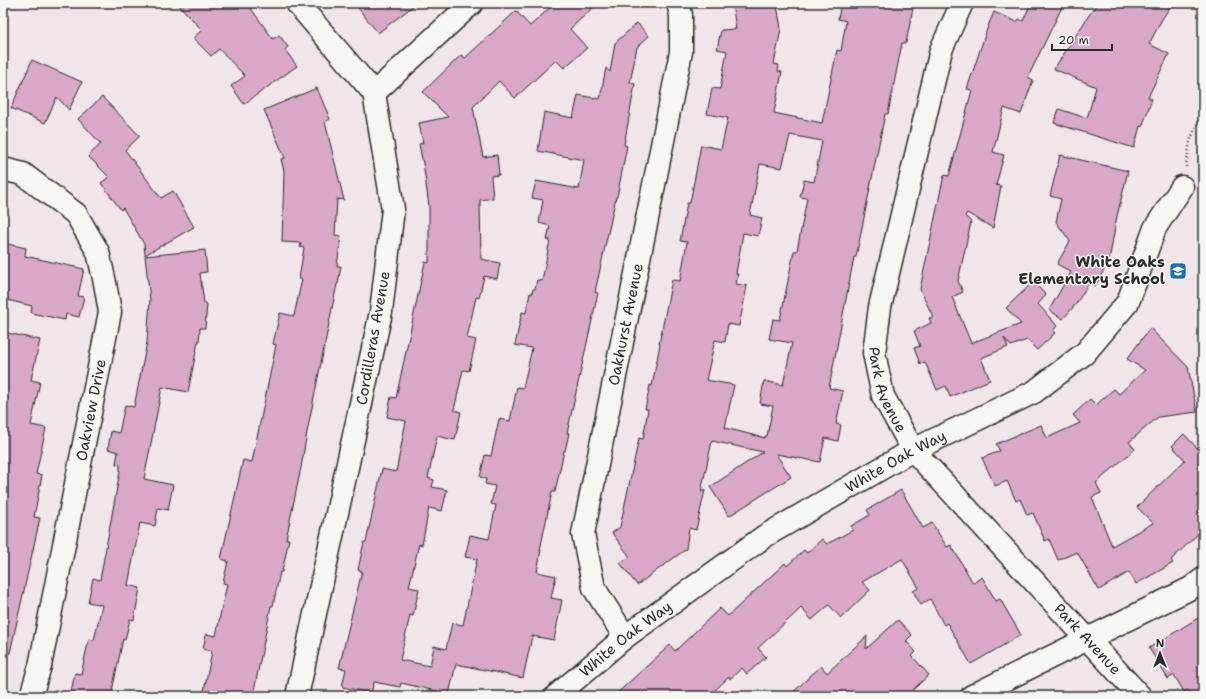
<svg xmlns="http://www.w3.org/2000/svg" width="1206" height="699" font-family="'Shantell Sans',sans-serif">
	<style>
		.building { fill: #d9a8c7; stroke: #2b2b2b; fill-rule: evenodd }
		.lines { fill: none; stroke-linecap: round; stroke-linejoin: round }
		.minor-casing { stroke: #2b2b2b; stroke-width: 25 }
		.path { stroke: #2b2b2b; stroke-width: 2.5; stroke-dasharray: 1 3; stroke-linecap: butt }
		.minor { stroke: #f6f6f2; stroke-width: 22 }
		.labels { text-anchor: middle; stroke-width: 3; stroke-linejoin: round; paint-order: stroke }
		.poi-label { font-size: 15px; font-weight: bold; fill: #2b2b2b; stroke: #f6f6f2; text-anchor: end }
		.street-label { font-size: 15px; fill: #2b2b2b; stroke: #f6f6f2 }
	</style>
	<rect width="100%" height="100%" fill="#f0e6e9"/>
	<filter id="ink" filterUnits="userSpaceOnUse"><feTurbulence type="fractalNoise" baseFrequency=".025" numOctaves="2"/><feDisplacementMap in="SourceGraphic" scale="8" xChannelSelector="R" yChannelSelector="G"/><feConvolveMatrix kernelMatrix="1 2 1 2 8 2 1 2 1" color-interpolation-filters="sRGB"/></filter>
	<g filter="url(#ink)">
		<path class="building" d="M 177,3 L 247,3 L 273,39 L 279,35 L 288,47 L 285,50 L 297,66 L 244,104 L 231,86 L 245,76 L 219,49 L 211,56 L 193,38 L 202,30 Z
			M 354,3 L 417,3 L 378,33 Z
			M 555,3 L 598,3 L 570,29 L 587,48 L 564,68 L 556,60 L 515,98 L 499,81 L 473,107 L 483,157 L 497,155 L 499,175 L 491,176 L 493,198 L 480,200 L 481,259 L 500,263 L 497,279 L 484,276 L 479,298 L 476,297 L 467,338 L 476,340 L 469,371 L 463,370 L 454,410 L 461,412 L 455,440 L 437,436 L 428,478 L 434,480 L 432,487 L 447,490 L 442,511 L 429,508 L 422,545 L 419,544 L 409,587 L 419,589 L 413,616 L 410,615 L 400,660 L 430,666 L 434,646 L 446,649 L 452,623 L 463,625 L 477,559 L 465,557 L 470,535 L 489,539 L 496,505 L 491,504 L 495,486 L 485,484 L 486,479 L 480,477 L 485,455 L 491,456 L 499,419 L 510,421 L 517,387 L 523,388 L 532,348 L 515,345 L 522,312 L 526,313 L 530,293 L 532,294 L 533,289 L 535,289 L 537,280 L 542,281 L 550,240 L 547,240 L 550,226 L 539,223 L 543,200 L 532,198 L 536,181 L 579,189 L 584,160 L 538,151 L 544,112 L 573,118 L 578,95 L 600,99 L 606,68 L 610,72 L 615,43 L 637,23 L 649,36 L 637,47 L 630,83 L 635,84 L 624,145 L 627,146 L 617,197 L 616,197 L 595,292 L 598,293 L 567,433 L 569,433 L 565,451 L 564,451 L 555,492 L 552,492 L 540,550 L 541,550 L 537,572 L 556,576 L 551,598 L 562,600 L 554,640 L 532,636 L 523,678 L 456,664 L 449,694 L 401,683 L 400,687 L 374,682 L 371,693 L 342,687 L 346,669 L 339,668 L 362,571 L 358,570 L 364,542 L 366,542 L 382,469 L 396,472 L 406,421 L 387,417 L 391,397 L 396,398 L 425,262 L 429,263 L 429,207 L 424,169 L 419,144 L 423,143 L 419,123 L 448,117 L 423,92 L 461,55 L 465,58 L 516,11 L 530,26 Z
			M 732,3 L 769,3 L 769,6 L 777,5 L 781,29 L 774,64 L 779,65 L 778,71 L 782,72 L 774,113 L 822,123 L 837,50 L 841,51 L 846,21 L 838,19 L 841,3 L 914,3 L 906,43 L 902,43 L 888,114 L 885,114 L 856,257 L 854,257 L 829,388 L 843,391 L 836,424 L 841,425 L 838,441 L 825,438 L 820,462 L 776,454 L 791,477 L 729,516 L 710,487 L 763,452 L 712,441 L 701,492 L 705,490 L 696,530 L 689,528 L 686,549 L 637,585 L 620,563 L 630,557 L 612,533 L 620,527 L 639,438 L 643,439 L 648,409 L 645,409 L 650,385 L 652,386 L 660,344 L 659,344 L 672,280 L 680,281 L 687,242 L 680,241 L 687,203 L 690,203 L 701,145 L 721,149 L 728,118 L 707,114 L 712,88 L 720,89 L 727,51 L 717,49 L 721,30 L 736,29 ZM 790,135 L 822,141 L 814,182 L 804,180 L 800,197 L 807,198 L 797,251 L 794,251 L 780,320 L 773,319 L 769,339 L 792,343 L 783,385 L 764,381 L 760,404 L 773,406 L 767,436 L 765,436 L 765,438 L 725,428 L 734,385 L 706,380 L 715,340 L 725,342 L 728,324 L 739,326 L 747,286 L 736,284 L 738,274 L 736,274 L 743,233 L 758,236 L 762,218 L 750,215 L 760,164 L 782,168 Z
			M 1031,3 L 1064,3 L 1028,77 L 1033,80 L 1021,114 L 1004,108 L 993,152 L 1004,155 L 996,185 L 1001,186 L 993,228 L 967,213 L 965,216 L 971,222 L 958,281 L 963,292 L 952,297 L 971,343 L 1021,324 L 1006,308 L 1033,282 L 1046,295 L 1038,304 L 1057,326 L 1053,331 L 1055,333 L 1037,350 L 1027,340 L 1011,346 L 1004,338 L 1008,347 L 981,358 L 990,380 L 950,397 L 946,386 L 937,390 L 925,362 L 920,364 L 914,348 L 920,346 L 914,331 L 931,323 L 929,318 L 933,317 L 920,289 L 944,175 L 949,176 L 972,90 L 967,89 L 988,26 L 994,12 L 1017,22 L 1019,19 L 1023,21 Z
			M 1097,3 L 1173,3 L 1162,19 L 1149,44 L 1169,54 L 1148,97 L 1152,99 L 1142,127 L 1140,126 L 1134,148 L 1054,123 L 1059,109 L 1086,118 L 1088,115 L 1096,87 L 1054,69 Z
			M 32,60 L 82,82 L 69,110 L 57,97 L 45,123 L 11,108 Z
			M 317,88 L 330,119 L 325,122 L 344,200 L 337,199 L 335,235 L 341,236 L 337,266 L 341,266 L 338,284 L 337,284 L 307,432 L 301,468 L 286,539 L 289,539 L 282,572 L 280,572 L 273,606 L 271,606 L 253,696 L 203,696 L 212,651 L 203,649 L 206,634 L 216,636 L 222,606 L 227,584 L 223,583 L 228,561 L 221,559 L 243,460 L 252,462 L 276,345 L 273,344 L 280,313 L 294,316 L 302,279 L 299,279 L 304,248 L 300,247 L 301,243 L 282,242 L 284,171 L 281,159 L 285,158 L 264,110 Z
			M 102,97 L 140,136 L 125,150 L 161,198 L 173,191 L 194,227 L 145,255 L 144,244 L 123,208 L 121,210 L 101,183 L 109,177 L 88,156 L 101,144 L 78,119 Z
			M 1060,155 L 1128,171 L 1117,216 L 1109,261 L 1095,286 L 1089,283 L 1076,304 L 1063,319 L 1049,310 L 1071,272 L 1057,264 L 1070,241 L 1056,222 L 1061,199 L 1050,196 Z
			M 3,243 L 26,248 L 25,256 L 84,269 L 78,296 L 84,297 L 79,317 L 66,314 L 65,320 L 31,313 L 32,306 L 3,299 Z
			M 205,250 L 207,272 L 200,273 L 204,303 L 207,304 L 205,328 L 200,328 L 199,342 L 198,342 L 188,392 L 162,387 L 144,479 L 173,485 L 168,510 L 158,508 L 155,526 L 140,523 L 128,585 L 140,588 L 134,620 L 130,619 L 125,640 L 123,639 L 111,696 L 70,696 L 75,673 L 81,674 L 89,639 L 94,640 L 102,605 L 88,602 L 93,578 L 100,580 L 120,471 L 120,465 L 116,464 L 118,452 L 108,449 L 111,431 L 119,433 L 125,405 L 134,407 L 147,342 L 150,300 L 145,256 Z
			M 1150,328 L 1188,367 L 1197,412 L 1158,417 L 1129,442 L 1135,449 L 1096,483 L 1101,493 L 1092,497 L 1112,546 L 1153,523 L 1137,507 L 1185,460 L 1172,446 L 1184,434 L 1197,448 L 1203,443 L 1203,529 L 1171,560 L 1173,563 L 1136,584 L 1129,572 L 1099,590 L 1077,552 L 1058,560 L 1049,539 L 1045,541 L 1033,513 L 1027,515 L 1020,499 L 1016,501 L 1007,481 L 995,486 L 982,458 L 1000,451 L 996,444 L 1041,425 L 1047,438 L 1080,423 L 1073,415 L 1090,399 L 1096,405 L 1114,389 L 1119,394 L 1145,370 L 1127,359 Z
			M 3,332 L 40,340 L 31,380 L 40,382 L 31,425 L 46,428 L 36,474 L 42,475 L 34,517 L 40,518 L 10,653 L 3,652 Z
			M 901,490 L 923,528 L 932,523 L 947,547 L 951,545 L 973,583 L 982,577 L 996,601 L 1000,599 L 1021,635 L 971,664 L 947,623 L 944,625 L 930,599 L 921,605 L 913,591 L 919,588 L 902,559 L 862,582 L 870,590 L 841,618 L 829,605 L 812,620 L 801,608 L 758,648 L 766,657 L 747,674 L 742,668 L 730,679 L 729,677 L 712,693 L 697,696 L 614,696 L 670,645 L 675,651 L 720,608 L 728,616 L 785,563 L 787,566 L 804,550 L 807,553 L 822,539 L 827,544 L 853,530 L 851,526 L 870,515 L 867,510 Z
			M 1203,615 L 1203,696 L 1192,696 L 1188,690 L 1184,692 L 1174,675 L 1168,679 L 1149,648 Z
			M 898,620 L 912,635 L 906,641 L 916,652 L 912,656 L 929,675 L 906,696 L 789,696 L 821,666 L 827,673 L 867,636 L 866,649 Z"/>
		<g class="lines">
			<g class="minor-casing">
				<g id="minor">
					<path d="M 297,3 L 374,93 L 393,209 L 381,312 L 297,696"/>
					<path id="s1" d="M 962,3 L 941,50 L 880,307 L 874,353 L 883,396 L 913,450 L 1140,696"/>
					<path d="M 374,93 L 472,3"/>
					<path d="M 3,169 L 23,174 L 76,214 L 98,252 L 105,283 L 110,312 L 40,666 L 31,696"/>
					<path id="s2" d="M 625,637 L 594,588 L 583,534 L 681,52 L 681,15 L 678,3"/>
					<path id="s3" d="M 556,696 L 625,637 L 765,536 L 913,450 L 1034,392 L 1085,353 L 1128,302 L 1155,228 L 1182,187"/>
					<path d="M 972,696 L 1191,588 L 1203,579"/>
				</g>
			</g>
			<path class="path" d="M 1186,167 L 1190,141 L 1203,110"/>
			<use href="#minor" class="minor"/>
		</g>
	</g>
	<defs>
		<g id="school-square" transform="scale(0.9)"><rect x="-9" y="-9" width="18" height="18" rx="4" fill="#1f6fb2" stroke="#f6f6f2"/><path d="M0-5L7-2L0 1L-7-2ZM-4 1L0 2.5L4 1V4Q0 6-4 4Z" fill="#fff"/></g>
	</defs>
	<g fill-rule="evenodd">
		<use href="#school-square" x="1178" y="271"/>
	</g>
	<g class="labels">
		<g class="poi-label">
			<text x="1165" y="267">White Oaks<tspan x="1165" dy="17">Elementary School</tspan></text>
		</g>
		<g class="street-label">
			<text dy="5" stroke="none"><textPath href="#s2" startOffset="327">Oakhurst Avenue</textPath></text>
			<text transform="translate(373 338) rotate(-80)" y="5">Cordilleras Avenue</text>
			<text dy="5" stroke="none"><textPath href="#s1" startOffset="401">Park Avenue</textPath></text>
			<text transform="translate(91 410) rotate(-79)" y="5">Oakview Drive</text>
			<text dy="5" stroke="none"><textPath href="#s3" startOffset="414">White Oak Way</textPath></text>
			<text dy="5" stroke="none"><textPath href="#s3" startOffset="90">White Oak Way</textPath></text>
			<text dy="5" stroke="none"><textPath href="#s1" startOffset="725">Park Avenue</textPath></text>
		</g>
	</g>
	<rect width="1206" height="699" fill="none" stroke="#f6f6f2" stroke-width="16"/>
	<rect x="8" y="8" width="1190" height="683" fill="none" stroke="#2b2b2b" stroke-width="1.5" filter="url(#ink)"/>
	<g transform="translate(1160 653)" stroke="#f6f6f2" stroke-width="3" paint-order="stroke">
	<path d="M0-3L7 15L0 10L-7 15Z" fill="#2b2b2b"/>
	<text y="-6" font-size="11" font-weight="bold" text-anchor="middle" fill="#2b2b2b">N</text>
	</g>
	<path d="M1052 44v6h60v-6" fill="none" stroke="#2b2b2b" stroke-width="2"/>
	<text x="1058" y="44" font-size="12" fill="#2b2b2b" stroke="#f6f6f2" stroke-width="3" paint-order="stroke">20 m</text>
</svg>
